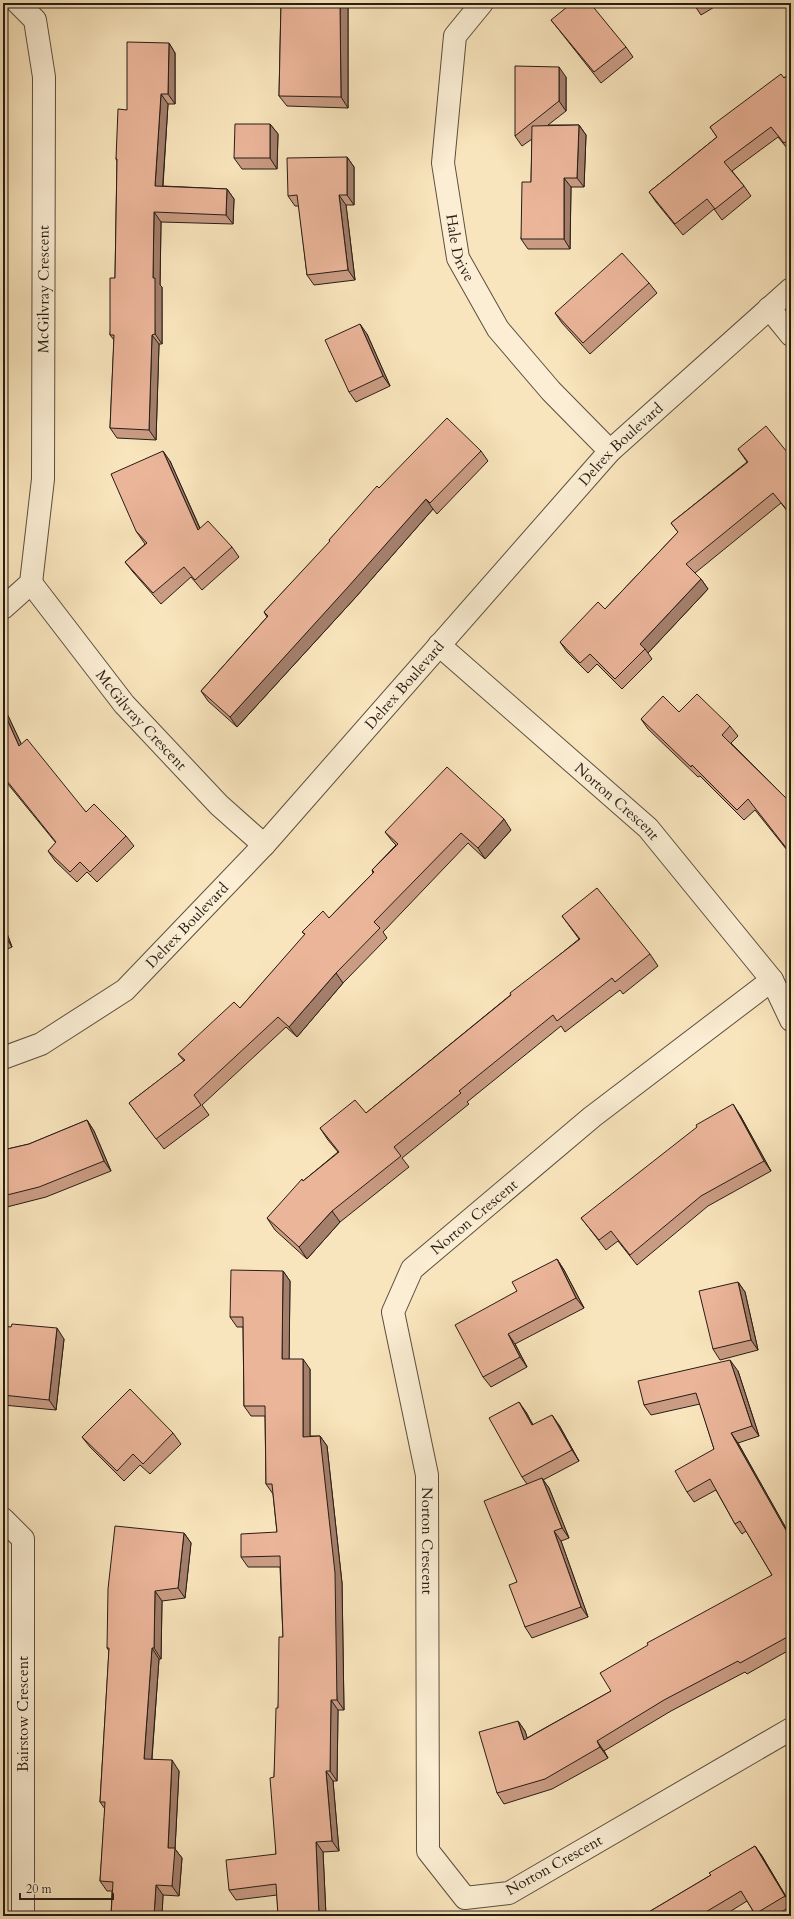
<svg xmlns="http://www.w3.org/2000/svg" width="794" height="1919" font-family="Cardo,serif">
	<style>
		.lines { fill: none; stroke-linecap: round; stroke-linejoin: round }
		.minor-casing { stroke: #5c4f3f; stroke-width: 24 }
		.minor { stroke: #fbeed4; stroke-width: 22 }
		.wall { fill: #ca9c84; stroke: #271d15 }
		.shaded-wall { fill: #a47f6c; stroke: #271d15 }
		.building { fill: #ebb59a; stroke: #271d15 }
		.labels { text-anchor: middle; stroke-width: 3; stroke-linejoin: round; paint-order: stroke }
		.street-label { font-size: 15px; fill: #271d15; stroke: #fbeed4 }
	</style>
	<rect width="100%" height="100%" fill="#f9e5bd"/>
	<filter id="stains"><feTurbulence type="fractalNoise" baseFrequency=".005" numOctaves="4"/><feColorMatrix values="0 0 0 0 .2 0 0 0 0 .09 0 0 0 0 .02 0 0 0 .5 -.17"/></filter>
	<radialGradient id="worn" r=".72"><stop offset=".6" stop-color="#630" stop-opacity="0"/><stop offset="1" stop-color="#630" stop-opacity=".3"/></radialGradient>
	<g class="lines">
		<g class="minor-casing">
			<g id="minor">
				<path id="s1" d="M 482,3 L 455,36 L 443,163 L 458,258 L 498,329 L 551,391 L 610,451"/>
				<path d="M 769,308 L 791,335"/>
				<path id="s2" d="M 31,583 L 124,704 L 219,805 L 264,845"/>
				<path id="s3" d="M 3,608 L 31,583 L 43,479 L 44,77 L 35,20 L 18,3"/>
				<path id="s4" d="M 439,645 L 648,828 L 772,980 L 791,1020"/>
				<path id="s5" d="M 772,980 L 592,1117 L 412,1269 L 393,1312 L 427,1475 L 428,1851 L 465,1898 L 509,1893 L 791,1729"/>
				<path id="s6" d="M 3,1058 L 41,1044 L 125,990 L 264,845 L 610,451 L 791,289"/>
				<path d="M 3,1519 L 23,1539 L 23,1916"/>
			</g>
		</g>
		<use href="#minor" class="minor"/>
	</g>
	<path class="wall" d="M 281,3 L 348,3 L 348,108 L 287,106 L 279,96 Z
		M 666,3 L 674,3 L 668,7 Z
		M 693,3 L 721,3 L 701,15 Z
		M 551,20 L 626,47 L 633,57 L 601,83 L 559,30 Z
		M 169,43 L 175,53 L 175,104 L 168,104 L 163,186 L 227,189 L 234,199 L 233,224 L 161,222 L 160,285 L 162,287 L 162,344 L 159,344 L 156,440 L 117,438 L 110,428 L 114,340 L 110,335 L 115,278 L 117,161 L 116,159 L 127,110 Z
		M 791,73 L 791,153 L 778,137 L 732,171 L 744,186 L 751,196 L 722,220 L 714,209 L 683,235 L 656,202 L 649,192 L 717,137 L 710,127 Z
		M 566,77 L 566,111 L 548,125 L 579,125 L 586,135 L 584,187 L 571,187 L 570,249 L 528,249 L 521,239 L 531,182 L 532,139 L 522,146 L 515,136 Z
		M 270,124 L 278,134 L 277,169 L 242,169 L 234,158 Z
		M 347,157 L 354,167 L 354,205 L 346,205 L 355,280 L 314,285 L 307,275 L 299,206 L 295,206 L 288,196 Z
		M 649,283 L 657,293 L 590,354 L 562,323 L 555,313 Z
		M 367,334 L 390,386 L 356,402 L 349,392 Z
		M 738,449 L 791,457 L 791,516 L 781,503 L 695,573 L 701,579 L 708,589 L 648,653 L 652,659 L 622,689 L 597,664 L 588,673 L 567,652 L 560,642 L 605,609 L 678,532 L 671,523 L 747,462 Z
		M 481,451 L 488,461 L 437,514 L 433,509 L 355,598 L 237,727 L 208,701 L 201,691 L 267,617 L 264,612 L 330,542 L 329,540 L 379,488 Z
		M 170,461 L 200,528 L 232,547 L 239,557 L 202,590 L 191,577 L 161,604 L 133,572 L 125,562 L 145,544 L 136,531 Z
		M 3,705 L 21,744 L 86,812 L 126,836 L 134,846 L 97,882 L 87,872 L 77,882 L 55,861 L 48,851 L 56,843 L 3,778 Z
		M 679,712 L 730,726 L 738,736 L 731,743 L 791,803 L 791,855 L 755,810 L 744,820 L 700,776 L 698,777 L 648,729 L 641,719 Z
		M 511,830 L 485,859 L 468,843 L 383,932 L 387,938 L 343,983 L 297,1037 L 286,1027 L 202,1105 L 209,1115 L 164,1149 L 129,1103 L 184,1061 L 178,1054 L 240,1008 L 305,935 L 302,932 L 329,918 L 373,873 L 372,870 L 396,845 L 393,842 L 385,832 Z
		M 562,916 L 650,954 L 658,966 L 623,994 L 620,990 L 565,1032 L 561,1026 L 467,1102 L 469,1104 L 402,1158 L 409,1167 L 340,1222 L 307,1259 L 275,1230 L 267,1218 L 303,1181 L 338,1152 L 328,1140 L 320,1128 L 366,1113 L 579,939 Z
		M 3,923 L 12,947 L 3,951 Z
		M 740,1115 L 771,1171 L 708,1206 L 637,1265 L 618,1241 L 606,1250 L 589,1228 L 581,1218 Z
		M 87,1120 L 94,1131 L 111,1171 L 46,1197 L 3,1208 L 3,1150 L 29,1144 Z
		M 557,1259 L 564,1270 L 584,1308 L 515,1344 L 527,1367 L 491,1387 L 483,1377 L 517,1291 Z
		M 283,1271 L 290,1281 L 289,1359 L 310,1369 L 310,1436 L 320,1436 L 327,1446 L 342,1583 L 344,1710 L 338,1710 L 337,1781 L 333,1781 L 339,1851 L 323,1852 L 326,1916 L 278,1916 L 277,1895 L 236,1900 L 229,1890 L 276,1854 L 274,1777 L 278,1708 L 283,1637 L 280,1567 L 248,1567 L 241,1557 L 277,1532 L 273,1494 L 266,1484 L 265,1416 L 251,1416 L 244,1406 L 243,1327 L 237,1327 L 230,1317 Z
		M 738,1282 L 745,1292 L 758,1350 L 720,1360 L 713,1349 Z
		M 3,1326 L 64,1339 L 56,1410 L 3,1405 Z
		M 738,1371 L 759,1436 L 738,1443 L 788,1532 L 791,1530 L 791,1649 L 747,1674 L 745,1672 L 671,1711 L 604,1751 L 608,1758 L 552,1789 L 504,1804 L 497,1793 L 518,1721 L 525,1731 L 527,1738 L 611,1691 L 772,1575 L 746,1531 L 742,1534 L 735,1524 L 716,1490 L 694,1502 L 687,1492 L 714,1449 L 700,1404 L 651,1415 L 644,1405 Z
		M 526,1412 L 533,1425 L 559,1425 L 579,1461 L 543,1480 L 549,1488 L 569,1538 L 561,1541 L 588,1617 L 532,1638 L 525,1627 L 517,1582 L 527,1484 L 522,1477 Z
		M 173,1433 L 181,1444 L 150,1474 L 140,1465 L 124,1481 L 90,1447 L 82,1437 Z
		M 184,1533 L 191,1543 L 185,1598 L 162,1601 L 161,1659 L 159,1659 L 152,1759 L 179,1771 L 175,1849 L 182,1858 L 179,1896 L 163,1895 L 162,1916 L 111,1916 L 112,1891 L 107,1891 L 100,1881 L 105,1809 L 100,1802 L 109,1651 L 107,1648 Z
		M 755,1846 L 762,1856 L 791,1905 L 791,1906 L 775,1916 L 756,1916 L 747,1901 L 723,1916 L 642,1916 L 711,1875 Z"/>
	<path class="shaded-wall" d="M 340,3 L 348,3 L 348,108 L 341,97 Z
		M 169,43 L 175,53 L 175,104 L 168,94 Z
		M 559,67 L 566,77 L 566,111 L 559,101 Z
		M 161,94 L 168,104 L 162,196 L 155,186 Z
		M 270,124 L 278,134 L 277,169 L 270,158 Z
		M 579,125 L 586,135 L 584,187 L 577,178 Z
		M 347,157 L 354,167 L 354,205 L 347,195 Z
		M 564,178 L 571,187 L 570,249 L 564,239 Z
		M 227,189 L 234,199 L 233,224 L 226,215 Z
		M 339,195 L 346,205 L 355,280 L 348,270 Z
		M 154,212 L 161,222 L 160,285 L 162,287 L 162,344 L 155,334 L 153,278 Z
		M 360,324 L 367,334 L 390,386 L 383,376 Z
		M 152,335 L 159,344 L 156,440 L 149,430 Z
		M 163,451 L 170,461 L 205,540 L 198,530 Z
		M 426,499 L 433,509 L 355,598 L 237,727 L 230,717 Z
		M 701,579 L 708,589 L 648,653 L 645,649 L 640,644 Z
		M 3,705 L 27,756 L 19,746 L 3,710 Z
		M 504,819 L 511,830 L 485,859 L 478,848 Z
		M 3,923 L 12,947 L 5,936 L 3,931 Z
		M 336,973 L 343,983 L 297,1037 L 289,1027 Z
		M 733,1104 L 740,1115 L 771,1171 L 764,1161 Z
		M 87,1120 L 94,1131 L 111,1171 L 104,1161 Z
		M 332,1211 L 340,1222 L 307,1259 L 299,1247 Z
		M 557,1259 L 564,1270 L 584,1308 L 576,1298 Z
		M 283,1271 L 290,1281 L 289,1369 L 282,1359 Z
		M 738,1282 L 745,1292 L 758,1350 L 751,1340 Z
		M 57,1328 L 64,1339 L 56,1410 L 49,1400 Z
		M 508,1334 L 515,1344 L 527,1367 L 520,1357 Z
		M 303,1359 L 310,1369 L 310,1447 L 303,1437 Z
		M 730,1360 L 738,1371 L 759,1436 L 752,1426 Z
		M 519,1402 L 526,1412 L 539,1436 L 532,1425 Z
		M 552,1415 L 559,1425 L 579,1461 L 572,1450 Z
		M 731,1433 L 738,1443 L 791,1537 L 787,1532 Z
		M 320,1436 L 327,1446 L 342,1583 L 344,1710 L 337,1700 Z
		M 542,1478 L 549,1488 L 569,1538 L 562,1528 Z
		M 554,1531 L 561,1541 L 588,1617 L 581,1607 Z
		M 184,1533 L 191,1543 L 185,1598 L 178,1588 Z
		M 155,1591 L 162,1601 L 161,1659 L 154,1648 Z
		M 152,1648 L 159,1659 L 151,1769 L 144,1759 Z
		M 331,1700 L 338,1710 L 337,1781 L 330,1771 Z
		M 518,1721 L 525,1731 L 531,1750 L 524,1740 Z
		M 597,1741 L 604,1751 L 608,1758 L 600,1747 Z
		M 172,1760 L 179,1771 L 175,1849 L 182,1858 L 179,1896 L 172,1886 L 168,1848 Z
		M 326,1771 L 333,1781 L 339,1851 L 332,1841 Z
		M 316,1842 L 323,1852 L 326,1916 L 319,1916 Z
		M 755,1846 L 762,1856 L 791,1905 L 785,1896 Z
		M 156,1885 L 163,1895 L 162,1916 L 154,1916 Z"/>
	<path class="building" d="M 281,3 L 340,3 L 341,97 L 279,96 Z
		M 572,3 L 590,3 L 626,47 L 594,72 L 551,20 Z
		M 693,3 L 697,3 L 694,5 Z
		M 127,42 L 169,43 L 168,94 L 161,94 L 155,186 L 227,189 L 226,215 L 154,212 L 153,278 L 155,278 L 155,334 L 152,335 L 149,430 L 110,428 L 114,335 L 110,335 L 110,278 L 115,278 L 117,159 L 116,159 L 118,109 L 127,110 Z
		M 515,66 L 559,67 L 559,101 L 515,136 Z
		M 791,73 L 791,138 L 784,143 L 771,127 L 724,162 L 744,186 L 715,209 L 707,199 L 675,224 L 649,192 L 717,137 L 710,127 L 781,74 L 784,78 Z
		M 235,124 L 270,124 L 270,158 L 234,158 Z
		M 579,125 L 577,178 L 564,178 L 564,239 L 521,239 L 522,182 L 531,182 L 532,126 Z
		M 347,157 L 347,195 L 339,195 L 348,270 L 307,275 L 297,195 L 288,196 L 287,158 Z
		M 622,253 L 649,283 L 583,343 L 555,313 Z
		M 360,324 L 383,376 L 349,392 L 325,340 Z
		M 447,418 L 481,451 L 430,503 L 426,499 L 348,587 L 230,717 L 201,691 L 268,616 L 264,612 L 330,541 L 329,540 L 377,486 L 379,488 Z
		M 766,426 L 791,457 L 791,507 L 787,510 L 773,493 L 686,564 L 701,579 L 640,644 L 645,649 L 615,679 L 590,654 L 580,663 L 560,642 L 598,602 L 605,609 L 678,532 L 671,523 L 748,462 L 738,449 Z
		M 163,451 L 198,530 L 208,521 L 232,547 L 195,580 L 184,567 L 153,593 L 125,562 L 147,543 L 136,531 L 111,474 Z
		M 697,694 L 730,726 L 722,735 L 791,803 L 791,854 L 748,799 L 737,810 L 692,765 L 691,767 L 641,719 L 663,696 L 679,712 Z
		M 3,710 L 19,746 L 27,739 L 86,812 L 94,804 L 126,836 L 90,872 L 80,862 L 70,872 L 48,851 L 56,842 L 3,776 Z
		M 447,767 L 504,819 L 478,848 L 461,833 L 374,922 L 380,928 L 336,973 L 289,1027 L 278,1017 L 194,1095 L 201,1105 L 156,1139 L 129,1103 L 185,1060 L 178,1054 L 234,1002 L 240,1008 L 305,934 L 302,932 L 323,911 L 329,918 L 374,872 L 372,870 L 398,844 L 385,832 Z
		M 597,888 L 650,954 L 615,982 L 612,978 L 557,1021 L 553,1015 L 459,1091 L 461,1093 L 394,1147 L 401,1156 L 332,1211 L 299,1247 L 267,1218 L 302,1179 L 303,1181 L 339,1152 L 320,1128 L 355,1100 L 366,1113 L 511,995 L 510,993 L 580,939 L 562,916 Z
		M 3,931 L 5,936 L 3,937 Z
		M 733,1104 L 764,1161 L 701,1196 L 630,1255 L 611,1231 L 599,1240 L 581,1218 L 697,1127 L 696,1125 Z
		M 87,1120 L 104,1161 L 39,1187 L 3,1196 L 3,1150 L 29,1144 Z
		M 557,1259 L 576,1298 L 508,1334 L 520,1357 L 483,1377 L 455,1325 L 517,1291 L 512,1282 Z
		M 231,1270 L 283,1271 L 282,1359 L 303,1359 L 303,1437 L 320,1436 L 335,1573 L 337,1700 L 331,1700 L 330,1771 L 326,1771 L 332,1841 L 316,1842 L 319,1916 L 278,1916 L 276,1884 L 229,1890 L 226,1860 L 276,1854 L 270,1778 L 274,1777 L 276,1708 L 278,1708 L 279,1637 L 283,1637 L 280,1556 L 241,1557 L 241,1534 L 277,1532 L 272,1484 L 266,1484 L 265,1406 L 244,1406 L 243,1317 L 230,1317 Z
		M 738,1282 L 751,1340 L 713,1349 L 699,1291 Z
		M 12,1324 L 57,1328 L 49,1400 L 3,1395 L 3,1326 L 11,1327 Z
		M 730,1360 L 752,1426 L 731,1433 L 787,1532 L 791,1530 L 791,1635 L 740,1663 L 738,1661 L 664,1700 L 597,1741 L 600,1747 L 545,1779 L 497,1793 L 479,1732 L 518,1721 L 524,1740 L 611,1691 L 600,1673 L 648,1645 L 647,1643 L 772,1575 L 740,1521 L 735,1524 L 710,1479 L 687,1492 L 675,1471 L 714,1449 L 696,1393 L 644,1405 L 638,1381 Z
		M 130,1389 L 173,1433 L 143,1464 L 133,1454 L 117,1471 L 82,1437 Z
		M 519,1402 L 532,1425 L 552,1415 L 572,1450 L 522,1477 L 489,1418 Z
		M 542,1478 L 562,1528 L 554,1531 L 581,1607 L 525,1627 L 509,1585 L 517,1582 L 484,1501 Z
		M 115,1526 L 184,1533 L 178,1588 L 155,1591 L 154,1648 L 152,1648 L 144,1759 L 172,1760 L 168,1848 L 175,1848 L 172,1886 L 156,1885 L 154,1916 L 111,1916 L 113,1882 L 100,1881 L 105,1802 L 100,1802 L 109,1648 L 107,1648 L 108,1589 Z
		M 755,1846 L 785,1896 L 755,1914 L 741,1891 L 699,1916 L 642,1916 L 711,1875 L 709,1873 Z"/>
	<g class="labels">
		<g class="street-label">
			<text dy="5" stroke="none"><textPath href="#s1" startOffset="257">Hale Drive</textPath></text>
			<text dy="5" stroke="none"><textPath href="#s3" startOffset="332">McGilvray Crescent</textPath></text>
			<text dy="5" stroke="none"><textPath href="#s6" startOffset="878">Delrex Boulevard</textPath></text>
			<text dy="5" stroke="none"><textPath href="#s6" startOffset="554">Delrex Boulevard</textPath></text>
			<text dy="5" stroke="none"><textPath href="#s2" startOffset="176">McGilvray Crescent</textPath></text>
			<text dy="5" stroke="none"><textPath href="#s4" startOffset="237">Norton Crescent</textPath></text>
			<text dy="5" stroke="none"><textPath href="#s6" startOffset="230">Delrex Boulevard</textPath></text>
			<text transform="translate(474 1217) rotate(-40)" y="5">Norton Crescent</text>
			<text dy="5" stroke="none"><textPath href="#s5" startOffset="741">Norton Crescent</textPath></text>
			<text transform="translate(23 1714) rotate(-90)" y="5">Bairstow Crescent</text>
			<text transform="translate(554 1865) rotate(-29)" y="5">Norton Crescent</text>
		</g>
	</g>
	<rect width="794" height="1919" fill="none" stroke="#f9e5bd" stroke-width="16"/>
	<rect x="4" y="4" width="786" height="1911" fill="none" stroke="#271d15" stroke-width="2"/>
	<rect x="8" y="8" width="778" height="1903" fill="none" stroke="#271d15"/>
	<path d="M20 1893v6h93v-6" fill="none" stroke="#271d15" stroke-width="2"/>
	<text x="26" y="1893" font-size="12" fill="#271d15" stroke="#fbeed4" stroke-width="3" paint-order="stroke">20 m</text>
	<rect width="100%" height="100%" filter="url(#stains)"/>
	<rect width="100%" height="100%" fill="url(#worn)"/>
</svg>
